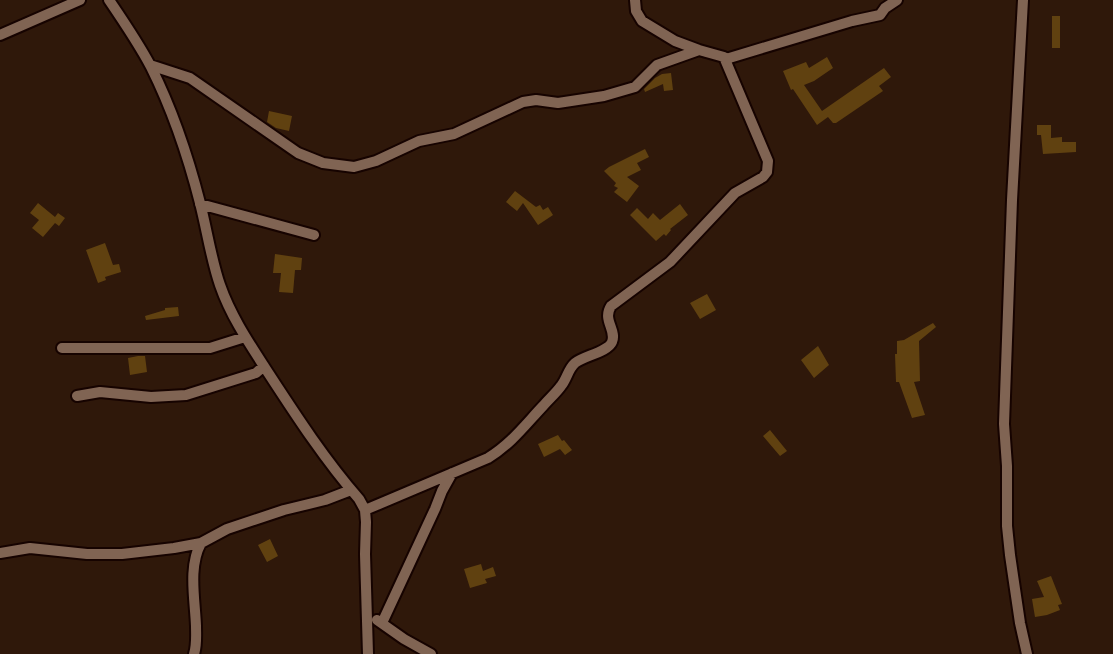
<svg xmlns="http://www.w3.org/2000/svg" width="1113" height="654" font-family="Commissioner,sans-serif">
	<style>
		.building { fill: #604110 }
		.lines { fill: none; stroke-linecap: round; stroke-linejoin: round }
		.street-casing { stroke: #160300; stroke-width: 14 }
		.street { stroke: #806453; stroke-width: 10 }
	</style>
	<rect width="100%" height="100%" fill="#2f180a"/>
	<path class="building" d="M 1052,16 L 1060,16 L 1060,48 L 1052,48 Z
		M 827,57 L 833,68 L 814,81 L 804,85 L 822,111 L 884,68 L 891,77 L 879,86 L 883,91 L 836,123 L 833,123 L 828,117 L 817,125 L 793,89 L 791,90 L 783,71 L 806,62 L 809,68 Z
		M 671,73 L 673,90 L 664,91 L 663,84 L 645,92 L 644,89 L 655,78 L 662,74 Z
		M 269,111 L 292,116 L 289,131 L 276,128 L 267,122 Z
		M 1037,125 L 1051,125 L 1051,138 L 1062,137 L 1062,142 L 1076,142 L 1076,152 L 1043,154 L 1041,135 L 1037,135 Z
		M 645,149 L 649,157 L 637,163 L 641,170 L 627,177 L 639,186 L 627,202 L 614,192 L 618,188 L 614,186 L 616,183 L 604,171 L 609,167 Z
		M 515,191 L 536,207 L 540,205 L 543,210 L 548,207 L 553,215 L 538,225 L 523,203 L 517,211 L 506,202 Z
		M 38,203 L 55,217 L 58,213 L 65,218 L 59,226 L 55,223 L 43,237 L 32,228 L 39,220 L 30,213 Z
		M 680,204 L 688,215 L 670,229 L 671,230 L 666,236 L 664,234 L 656,241 L 630,215 L 637,208 L 654,225 L 648,219 L 653,213 L 660,220 Z
		M 105,243 L 113,265 L 119,264 L 121,272 L 105,277 L 106,280 L 98,283 L 86,250 Z
		M 275,254 L 302,258 L 301,270 L 295,270 L 293,293 L 279,292 L 281,273 L 273,273 Z
		M 707,294 L 716,310 L 700,319 L 690,303 Z
		M 178,307 L 179,316 L 146,320 L 145,316 L 165,310 L 165,308 Z
		M 933,323 L 936,327 L 919,341 L 920,381 L 914,382 L 925,415 L 912,418 L 899,382 L 896,382 L 895,354 L 897,354 L 897,341 L 904,340 Z
		M 818,346 L 829,365 L 814,378 L 801,360 Z
		M 138,356 L 145,356 L 147,372 L 130,375 L 128,358 Z
		M 770,430 L 787,451 L 780,456 L 763,436 Z
		M 558,435 L 562,441 L 564,440 L 572,450 L 565,455 L 560,449 L 544,457 L 538,444 Z
		M 270,539 L 278,556 L 267,562 L 258,545 Z
		M 481,564 L 483,571 L 493,567 L 496,576 L 485,579 L 487,583 L 470,588 L 464,569 Z
		M 1051,576 L 1062,604 L 1058,605 L 1060,610 L 1047,615 L 1035,617 L 1032,599 L 1044,597 L 1037,581 Z"/>
	<g class="lines">
		<g class="street-casing">
			<path id="street" d="M 109,0 C 124,22 139,44 151,67 C 173,111 188,156 200,203 C 207,230 211,259 220,285 C 231,317 251,346 269,374 C 297,417 325,460 359,499 L 365,510 L 366,522 L 365,554 L 368,654
				M 1023,0 L 1012,200 L 1004,424 L 1007,466 L 1007,526 L 1010,555 L 1020,623 L 1027,654
				M 0,35 L 80,0
				M 726,59 L 852,21 L 880,15 L 885,8 L 897,0
				M 150,65 L 190,78 L 298,153 L 323,163 L 354,167 L 376,161 L 419,141 L 454,134 L 523,102 L 536,100 L 558,103 L 604,96 L 635,87 L 657,65 L 699,50
				M 200,204 L 314,235
				M 62,348 L 210,348 L 245,337
				M 77,396 L 100,392 L 151,397 L 186,395 L 256,373 L 264,366
				M 365,510 L 488,458 C 511,444 525,425 543,406 C 549,399 556,393 561,386 C 567,379 568,369 575,363 C 583,356 608,352 612,342 C 617,330 602,320 611,306 L 670,262 L 735,193 L 763,177 L 767,172 L 768,161 L 724,57 L 699,50 L 675,41 L 642,21 L 636,11 L 635,0
				M 0,553 L 30,548 L 87,554 L 122,554 L 174,548 L 201,543 L 227,529 L 284,510 L 325,500 L 351,490
				M 377,620 L 404,639 L 431,654
				M 382,623 L 435,509 L 442,491 L 452,473
				M 194,654 C 197,645 196,635 196,626 C 195,599 188,567 201,543"/>
		</g>
		<use href="#street" class="street"/>
	</g>
</svg>
